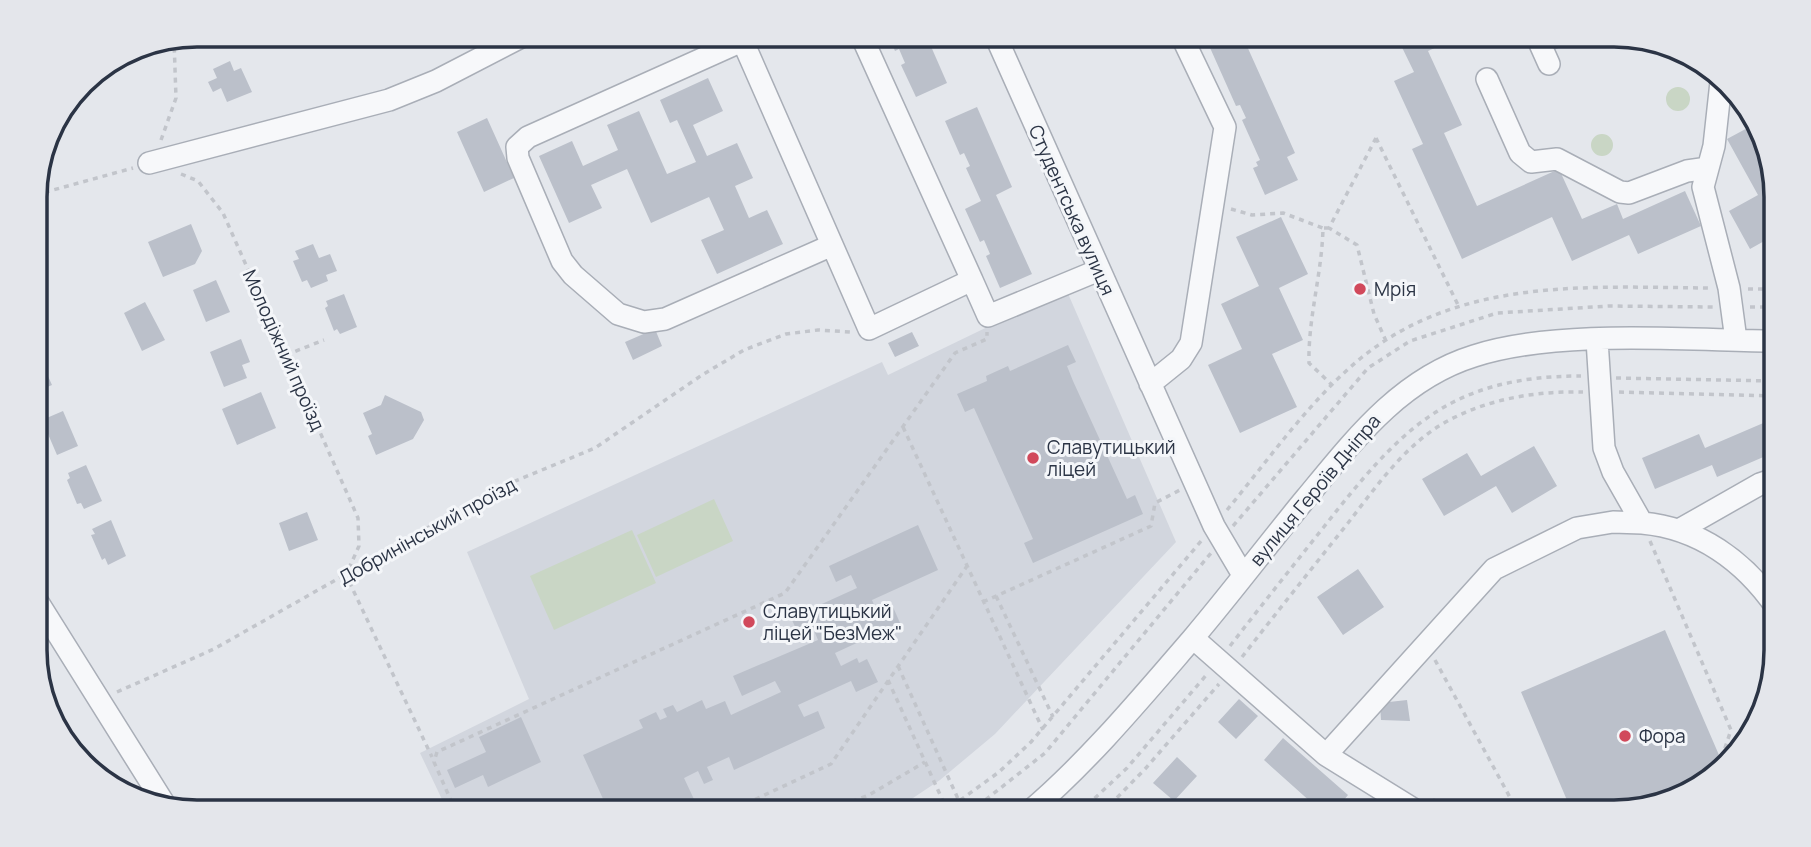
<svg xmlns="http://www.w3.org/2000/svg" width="1811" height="847" font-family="Manrope,sans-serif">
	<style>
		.built { fill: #d2d6de }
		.green { fill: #c9d6c5 }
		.building { fill: #bbc0ca }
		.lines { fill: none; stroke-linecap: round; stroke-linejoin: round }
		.minor-casing { stroke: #a9aeb7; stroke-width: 24 }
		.path { stroke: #c2c5cb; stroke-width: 3.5; stroke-dasharray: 5 5; stroke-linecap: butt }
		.minor { stroke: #f7f8fa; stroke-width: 21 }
		.poi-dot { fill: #d1495b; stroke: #f4f6f9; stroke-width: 2.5 }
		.labels { text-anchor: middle; stroke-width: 6; stroke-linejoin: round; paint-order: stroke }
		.street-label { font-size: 19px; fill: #2b3445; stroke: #f4f6f9 }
		.poi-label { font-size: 19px; fill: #2b3445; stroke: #f4f6f9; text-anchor: start }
		.rim { fill: none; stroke: #2b3445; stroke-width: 3.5 }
	</style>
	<rect width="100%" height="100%" fill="#e4e7ec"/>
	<path class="built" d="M 1066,289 L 1176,542 L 995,734 L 940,780 L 892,812 L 448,812 L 420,753 L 529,699 L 467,552 L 882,362 L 888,375 Z"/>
	<path class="green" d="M1666 99a12 12 0 1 1 24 0a12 12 0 1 1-24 0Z
		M1591 145a11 11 0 1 1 22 0a11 11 0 1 1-22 0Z
		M 714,499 L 733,541 L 656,577 L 637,535 Z
		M 632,530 L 656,583 L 554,630 L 530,576 Z"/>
	<path class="building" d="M 289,35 L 311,35 L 292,43 Z
		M 888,35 L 926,35 L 947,83 L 916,97 L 901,65 L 905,63 L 899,49 L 895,51 Z
		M 1209,35 L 1242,35 L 1295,153 L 1287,157 L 1298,180 L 1265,195 L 1253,168 L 1258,166 L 1256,162 L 1260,160 L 1242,120 L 1246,118 L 1240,105 L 1236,106 L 1207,41 L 1211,39 Z
		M 1396,35 L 1463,35 L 1428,51 L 1462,125 L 1444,133 L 1477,206 L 1559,169 L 1582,219 L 1617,204 L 1623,219 L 1685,191 L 1701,226 L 1638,254 L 1629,235 L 1572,261 L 1552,217 L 1462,259 L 1412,149 L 1423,144 L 1394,81 L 1414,72 Z
		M 1547,35 L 1575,35 L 1577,40 L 1554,50 Z
		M 230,61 L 234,71 L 241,68 L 252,92 L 227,102 L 221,88 L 213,92 L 208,82 L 217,78 L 213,69 Z
		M 708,78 L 723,111 L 693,125 L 707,156 L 737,143 L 753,178 L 735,186 L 749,218 L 767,210 L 783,244 L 717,274 L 701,240 L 724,230 L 709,197 L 651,223 L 627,169 L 591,185 L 602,208 L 569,223 L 539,156 L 572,141 L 583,166 L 618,150 L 607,125 L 639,111 L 667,174 L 696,162 L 677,120 L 670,123 L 660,100 Z
		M 977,107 L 1012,187 L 996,195 L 1032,274 L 1000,288 L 986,256 L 990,254 L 984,240 L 980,242 L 965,209 L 981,201 L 966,168 L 970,166 L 964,153 L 960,155 L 945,121 Z
		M 487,118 L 514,178 L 484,192 L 457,132 Z
		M 1753,125 L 1775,176 L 1775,235 L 1750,249 L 1729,211 L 1758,195 L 1727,139 Z
		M 1281,217 L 1308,274 L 1279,288 L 1303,340 L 1272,354 L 1297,407 L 1240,433 L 1208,365 L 1242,349 L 1221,304 L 1259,286 L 1236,237 Z
		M 191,224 L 202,251 L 195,264 L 163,277 L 148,242 Z
		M 313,244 L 319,258 L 330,254 L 337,271 L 326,275 L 328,281 L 311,288 L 307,280 L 302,282 L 293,261 L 299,259 L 295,251 Z
		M 216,280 L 230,312 L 206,322 L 193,290 Z
		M 344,294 L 357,327 L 340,334 L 337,329 L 334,331 L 325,308 L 328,306 L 326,301 Z
		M 145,302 L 165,340 L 142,351 L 124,313 Z
		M 655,329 L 662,346 L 633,360 L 625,342 Z
		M 912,332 L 919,346 L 895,357 L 888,343 Z
		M 241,339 L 250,362 L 242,365 L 247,378 L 224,387 L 210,352 Z
		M 1068,345 L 1076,362 L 1067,366 L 1073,381 L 1127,499 L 1135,495 L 1143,514 L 1033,563 L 1024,543 L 1033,539 L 974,408 L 965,412 L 957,394 L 987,381 L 986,376 L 1008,366 L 1010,371 Z
		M 38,354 L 52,385 L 38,391 L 36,356 Z
		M 261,392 L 276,428 L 237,445 L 222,409 Z
		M 385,395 L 421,412 L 424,420 L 413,439 L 376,455 L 368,436 L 372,434 L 363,413 L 381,405 Z
		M 63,411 L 78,446 L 57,455 L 42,420 Z
		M 1768,421 L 1775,437 L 1775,452 L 1717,477 L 1712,465 L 1655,489 L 1642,458 L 1699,434 L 1705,448 Z
		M 1534,446 L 1557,486 L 1512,513 L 1496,486 L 1444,516 L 1422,479 L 1467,453 L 1481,476 Z
		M 86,465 L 102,501 L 84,509 L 81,503 L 77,504 L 67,480 L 70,478 L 68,473 Z
		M 307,512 L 318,540 L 289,551 L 279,523 Z
		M 111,520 L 126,556 L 108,565 L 105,558 L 102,560 L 91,535 L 95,534 L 92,529 Z
		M 918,525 L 938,570 L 872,600 L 878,614 L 893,607 L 900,623 L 835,653 L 841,666 L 857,658 L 859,663 L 867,659 L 878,682 L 856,692 L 851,681 L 798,705 L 804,717 L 818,711 L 825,728 L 734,770 L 729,757 L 707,767 L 713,780 L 704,784 L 698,771 L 684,778 L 700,812 L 609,812 L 583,755 L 643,728 L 639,720 L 656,712 L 660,720 L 667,717 L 663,709 L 673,705 L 677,712 L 702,700 L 706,709 L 725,701 L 731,715 L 781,692 L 775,681 L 742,696 L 733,676 L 818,640 L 813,628 L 799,635 L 791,618 L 857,588 L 851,575 L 836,582 L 829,566 Z
		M 1358,569 L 1384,607 L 1343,635 L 1317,597 Z
		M 1665,630 L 1722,762 L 1704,784 L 1623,812 L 1572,812 L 1521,692 Z
		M 1239,699 L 1258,716 L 1236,739 L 1218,722 Z
		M 1407,700 L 1410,721 L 1381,720 L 1380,703 Z
		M 521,717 L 541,762 L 488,787 L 483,775 L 455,788 L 447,770 L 486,752 L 479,737 Z
		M 1283,738 L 1348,795 L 1334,812 L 1322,812 L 1264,760 Z
		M 1177,757 L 1197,776 L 1174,801 L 1153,783 Z
		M 492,800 L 498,811 L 507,807 L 510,812 L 472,812 L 471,809 Z"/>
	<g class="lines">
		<g class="minor-casing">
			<path id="minor" d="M 740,35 L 869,329 L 972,280 L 988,316 L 1099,270
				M 861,35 L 972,280
				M 995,35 L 1214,526 L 1243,575
				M 1536,35 L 1549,64
				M 742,41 L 528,137 L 517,147 L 518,158 L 562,261 L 573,275 L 618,314 L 644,322 L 665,319 L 830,246
				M 1487,79 L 1520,153 L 1531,162 L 1557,159 L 1620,192 L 1629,193 L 1687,171 L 1708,168
				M 1721,82 L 1714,146 L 1703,187 L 1729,288 L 1736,340
				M 149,163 L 389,100 L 436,81 L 525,35
				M 1597,340 L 1604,448 L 1613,472 L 1642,523 C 1699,528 1744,561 1776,607
				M 1150,384 L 1181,359 L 1191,343 L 1225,127 L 1181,35
				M 1679,530 L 1760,484 L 1775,479
				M 36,599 L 165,805
				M 1193,638 L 1326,755 L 1494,569 L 1577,528 L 1613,522 L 1642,523
				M 1326,755 L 1418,812
				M 1029,812 C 1089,761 1142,697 1193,638 C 1232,592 1268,544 1306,498 C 1354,440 1400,379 1474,356 C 1558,329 1685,340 1775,341"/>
		</g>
		<path class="path" d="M 1376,138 L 1329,228 L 1357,245 L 1374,314 L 1386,341
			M 1376,138 L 1459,307
			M 161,140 L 176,98 L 174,40
			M 181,174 L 198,181 L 223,213 L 358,518 L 359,546 L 346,575 L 432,757
			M 35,195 L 133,168
			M 1231,209 L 1252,215 L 1283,213 L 1323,228
			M 1329,228 L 1323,228 C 1322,274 1308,317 1309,363 L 1332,385
			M 1748,289 L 1775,289
			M 1750,307 L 1775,307
			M 286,355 L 324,340
			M 1616,378 L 1775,381
			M 1619,392 L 1775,396
			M 903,427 L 1043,730
			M 1227,510 C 1269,459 1310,400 1361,358 C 1461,277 1589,287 1709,288
			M 1233,526 L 1368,368 L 1410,341 L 1497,313 L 1609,306 L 1714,307
			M 1650,541 L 1731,730 L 1724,751 L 1726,757
			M 996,596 L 1053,717
			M 983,602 L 1151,526 L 1155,503 L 1180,490
			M 1230,646 C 1261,606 1292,567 1323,528 C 1400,430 1448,376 1581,376
			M 1242,657 C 1277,612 1313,567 1348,523 C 1376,487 1404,446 1444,423 C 1486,399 1535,391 1583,392
			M 1435,660 L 1518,812
			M 898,666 L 959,801
			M 888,680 L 947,810
			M 117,692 L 214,649 L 496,489 L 595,448 L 702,375 L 744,350 L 786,334 L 818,330 L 850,332
			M 1433,800 L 1467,812
			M 456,812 L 434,762 L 437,752 L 785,593 L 955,353 L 987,339 L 987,332
			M 728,812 L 831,764 L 967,566
			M 824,812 L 869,795 L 925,762
			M 944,812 L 999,772 L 1031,742 L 1202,540
			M 970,812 L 1045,753 L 1211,553
			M 1080,812 L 1127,768 L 1208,673
			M 1103,812 L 1145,769 L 1219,684"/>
		<use href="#minor" class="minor"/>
	</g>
	<g class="poi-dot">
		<circle cx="1360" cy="289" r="7"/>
		<circle cx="1033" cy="458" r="7"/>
		<circle cx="749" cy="622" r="7"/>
		<circle cx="1625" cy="736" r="7"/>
	</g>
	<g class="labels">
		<g class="street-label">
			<text transform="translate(1072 210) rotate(66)" y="7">Студентська вулиця</text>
			<text transform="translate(284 350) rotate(66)" y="7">Молодіжний проїзд</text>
			<text transform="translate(1315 490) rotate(-50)" y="7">вулиця Героїв Дніпра</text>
			<text transform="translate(427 531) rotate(-29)" y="7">Добринінський проїзд</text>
		</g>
		<g class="poi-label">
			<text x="1374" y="296">Мрiя</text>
			<text x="1047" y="454">Славутицький<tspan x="1047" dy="22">ліцей</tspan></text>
			<text x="763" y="618">Славутицький<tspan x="763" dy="22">ліцей "БезМеж"</tspan></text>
			<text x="1639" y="743">Фора</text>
		</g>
	</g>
	<path d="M0 0H1811V847H0ZM197 47H1614A150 150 0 0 1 1764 197V650A150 150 0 0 1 1614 800H197A150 150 0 0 1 47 650V197A150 150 0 0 1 197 47Z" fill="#e4e6eb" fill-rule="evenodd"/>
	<path class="rim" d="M197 47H1614A150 150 0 0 1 1764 197V650A150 150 0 0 1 1614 800H197A150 150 0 0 1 47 650V197A150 150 0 0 1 197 47Z"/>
</svg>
